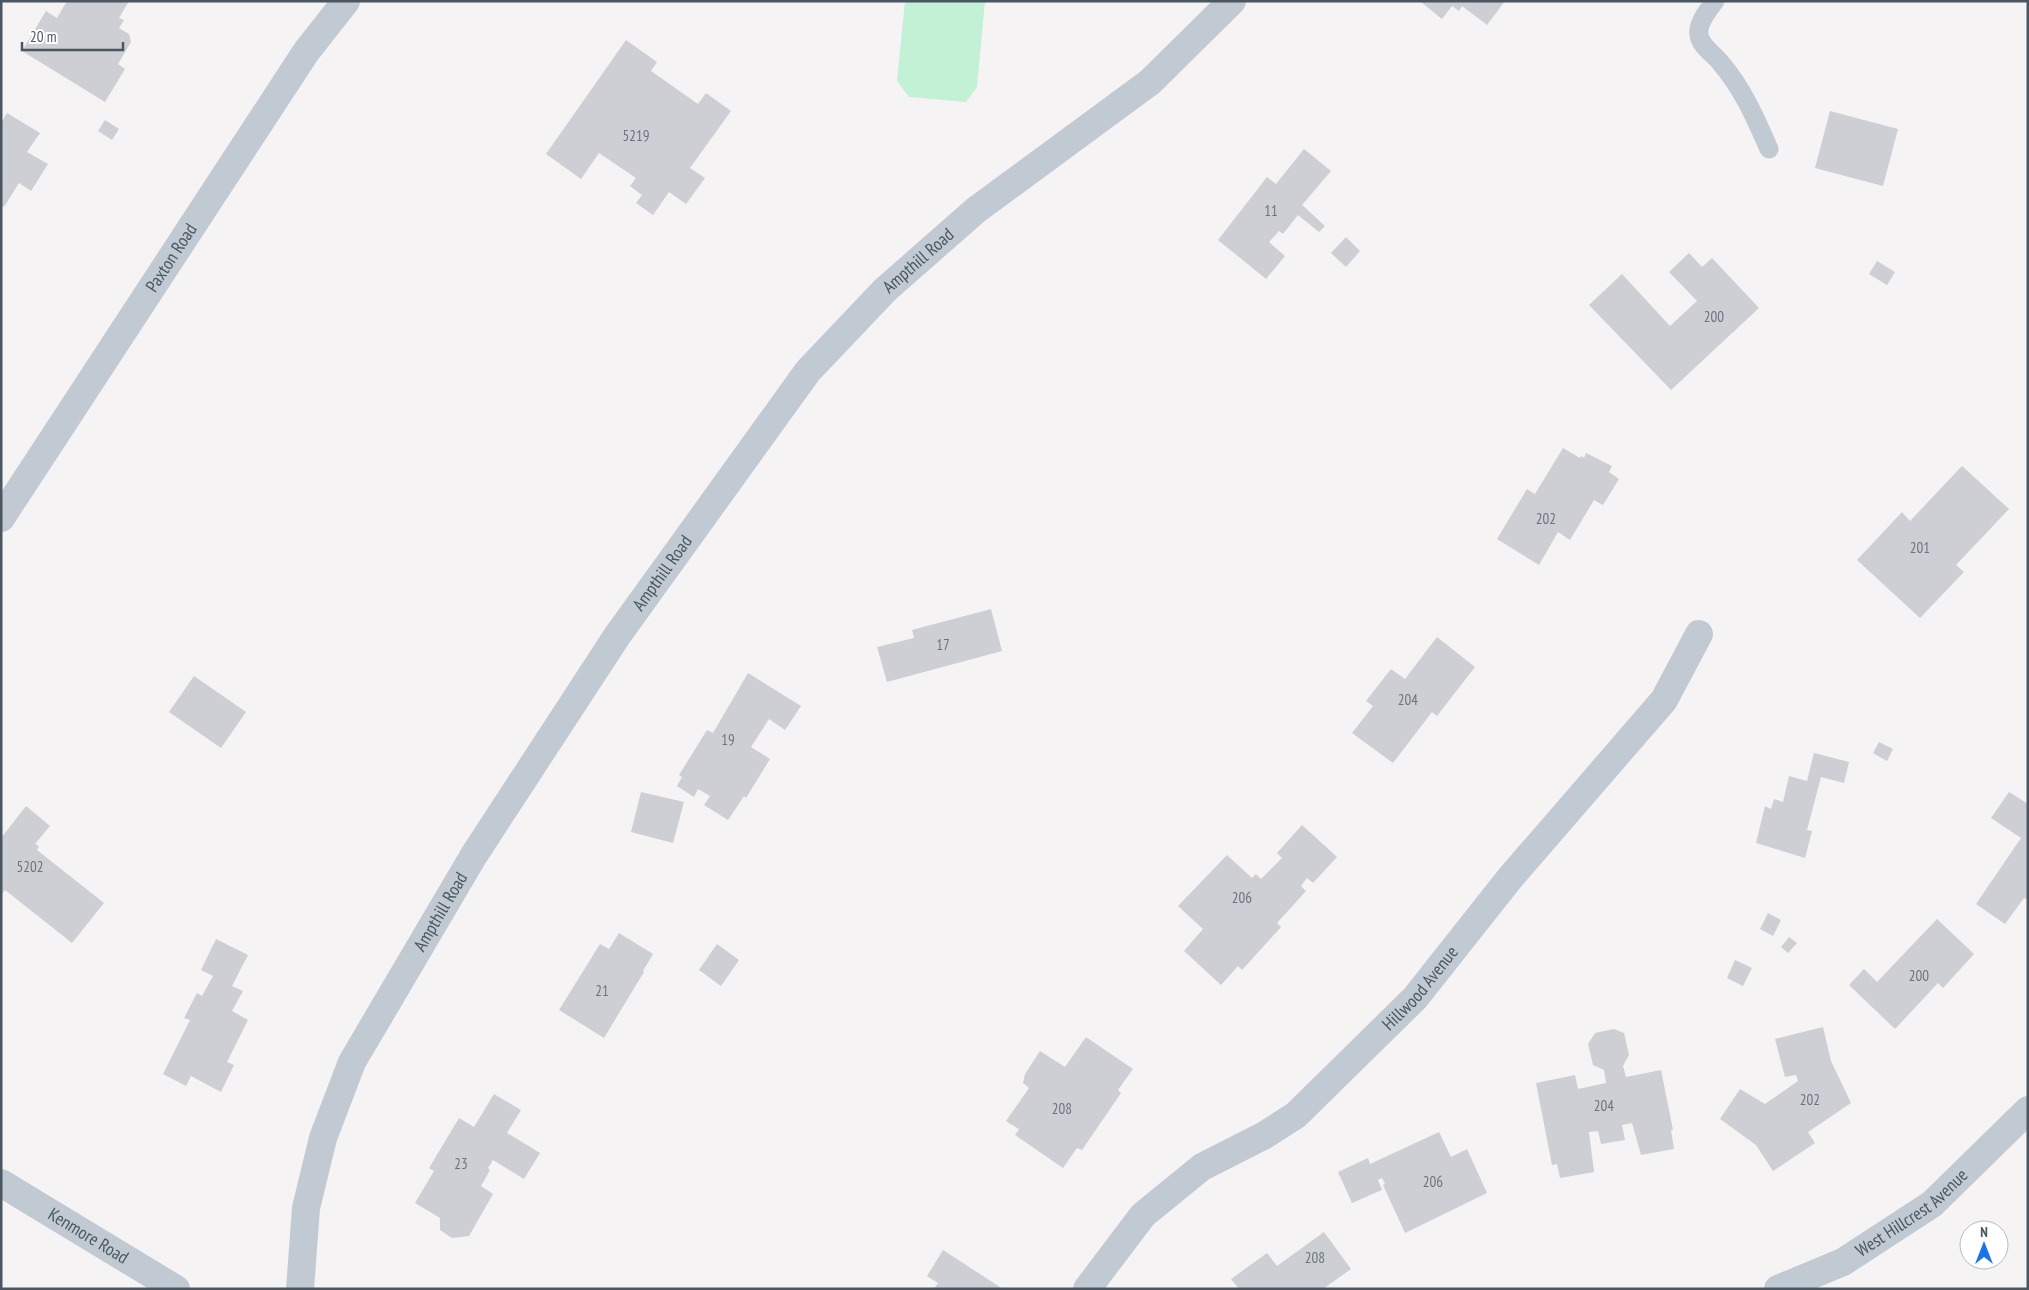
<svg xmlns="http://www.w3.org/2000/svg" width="2029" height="1290" font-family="'PT Sans Narrow',sans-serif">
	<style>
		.green { fill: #c3f1d5 }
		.building { fill: #cdcfd5 }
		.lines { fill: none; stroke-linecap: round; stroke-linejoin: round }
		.service { stroke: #c1cad2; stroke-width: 19 }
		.minor { stroke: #c1cad2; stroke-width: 28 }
		.labels { text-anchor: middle; stroke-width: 4.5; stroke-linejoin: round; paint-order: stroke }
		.number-label { font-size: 15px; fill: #6b747e }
		.street-label { font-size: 18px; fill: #4a5661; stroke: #fff }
	</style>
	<rect width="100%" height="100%" fill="#f5f3f3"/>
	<path class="green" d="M 905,1 L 985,1 L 977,87 L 966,102 L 909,97 L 897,81 Z"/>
	<path class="building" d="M 67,1 L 129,1 L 119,18 L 124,20 L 119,28 L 129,34 L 131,42 L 118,64 L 125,69 L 105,102 L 22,51 L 46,11 L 57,18 Z
		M 1422,1 L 1505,1 L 1487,25 L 1462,6 L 1459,11 L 1452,6 L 1442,19 L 1421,2 Z
		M 626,40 L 657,62 L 651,71 L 698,104 L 706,93 L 731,111 L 690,168 L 705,178 L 686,204 L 669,192 L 653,215 L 636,203 L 642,195 L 630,186 L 636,178 L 599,153 L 581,179 L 546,154 Z
		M 1830,111 L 1898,129 L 1883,186 L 1815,168 Z
		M 7,113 L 40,133 L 27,152 L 48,164 L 31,191 L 19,183 L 4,207 L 1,205 L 1,123 Z
		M 105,120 L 119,129 L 112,140 L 98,131 Z
		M 1304,149 L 1331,171 L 1302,205 L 1325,226 L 1319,232 L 1298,215 L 1283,234 L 1279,231 L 1269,242 L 1285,256 L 1266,279 L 1218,240 L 1267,177 L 1276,184 Z
		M 1346,237 L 1360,251 L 1346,267 L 1331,253 Z
		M 1689,253 L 1702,267 L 1712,258 L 1759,308 L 1671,390 L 1589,305 L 1622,274 L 1670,326 L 1697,301 L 1669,272 Z
		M 1877,261 L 1895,272 L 1887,285 L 1869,274 Z
		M 1563,448 L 1580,458 L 1581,456 L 1584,458 L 1586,453 L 1612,466 L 1609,472 L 1619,479 L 1603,505 L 1594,500 L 1570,540 L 1558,532 L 1539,565 L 1497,539 L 1527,489 L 1535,494 Z
		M 1962,466 L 2009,509 L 1956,565 L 1964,572 L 1920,618 L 1857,560 L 1902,512 L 1910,521 Z
		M 991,609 L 1002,651 L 887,682 L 877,647 L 914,638 L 912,630 Z
		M 1437,637 L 1475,667 L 1437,716 L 1432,712 L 1393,763 L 1352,733 L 1373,706 L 1366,701 L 1391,669 L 1405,679 Z
		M 748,673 L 801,706 L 785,730 L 769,719 L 751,747 L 770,759 L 746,798 L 744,796 L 728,820 L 704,805 L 710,796 L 698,789 L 694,797 L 677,786 L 682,777 L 679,775 L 707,730 L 713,733 Z
		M 194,676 L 246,712 L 221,748 L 169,712 Z
		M 1879,742 L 1893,749 L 1887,761 L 1873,753 Z
		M 1814,753 L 1849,762 L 1844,783 L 1821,777 L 1807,830 L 1812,831 L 1805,858 L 1756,843 L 1765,806 L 1771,809 L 1774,799 L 1783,802 L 1789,776 L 1807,781 Z
		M 641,792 L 684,802 L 673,843 L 631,832 Z
		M 2009,792 L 2028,804 L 2028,900 L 2024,898 L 2005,924 L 1976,904 L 2021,838 L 1991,818 Z
		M 26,806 L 50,826 L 35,844 L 39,846 L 37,850 L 104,903 L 72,943 L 5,890 L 1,895 L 1,838 Z
		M 1302,825 L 1337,857 L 1313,883 L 1307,878 L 1301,886 L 1306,891 L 1277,923 L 1281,927 L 1242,970 L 1238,966 L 1221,985 L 1184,951 L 1203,929 L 1178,906 L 1227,855 L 1252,878 L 1256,874 L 1261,879 L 1282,858 L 1277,853 Z
		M 1768,913 L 1781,920 L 1773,936 L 1760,929 Z
		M 1937,919 L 1974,954 L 1943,988 L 1938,983 L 1895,1029 L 1849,985 L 1864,969 L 1877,982 Z
		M 619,933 L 653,954 L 643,971 L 644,972 L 604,1038 L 559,1010 L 600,944 L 609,949 Z
		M 1789,937 L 1797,943 L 1788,953 L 1781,947 Z
		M 216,939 L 248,955 L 232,986 L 243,991 L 232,1011 L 248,1020 L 227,1062 L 234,1065 L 221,1092 L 191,1076 L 186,1086 L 163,1074 L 190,1020 L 184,1018 L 197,993 L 202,996 L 213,976 L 201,970 Z
		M 717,944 L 739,960 L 721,986 L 699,970 Z
		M 1735,960 L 1752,968 L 1743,986 L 1727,978 Z
		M 1823,1027 L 1831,1061 L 1851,1103 L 1808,1132 L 1815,1143 L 1773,1171 L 1756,1145 L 1720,1119 L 1740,1089 L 1765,1104 L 1798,1081 L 1796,1075 L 1785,1077 L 1775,1039 Z
		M 1614,1029 L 1624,1033 L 1629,1055 L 1623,1066 L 1626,1077 L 1661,1070 L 1673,1130 L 1671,1130 L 1674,1149 L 1641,1155 L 1632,1123 L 1622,1125 L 1625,1140 L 1601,1144 L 1598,1131 L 1589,1132 L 1594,1172 L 1560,1178 L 1557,1164 L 1552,1165 L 1536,1083 L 1575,1075 L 1578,1089 L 1606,1083 L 1604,1070 L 1593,1065 L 1588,1044 L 1595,1033 Z
		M 1086,1037 L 1133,1069 L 1118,1090 L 1121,1093 L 1082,1150 L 1077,1148 L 1063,1168 L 1015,1135 L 1019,1129 L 1006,1121 L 1029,1088 L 1023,1083 L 1025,1074 L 1040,1051 L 1065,1067 Z
		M 494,1094 L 521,1110 L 507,1133 L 540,1153 L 524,1179 L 493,1160 L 488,1168 L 490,1170 L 481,1186 L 493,1194 L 469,1236 L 452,1238 L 440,1230 L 440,1218 L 415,1203 L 434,1171 L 429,1168 L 459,1118 L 474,1127 Z
		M 1439,1132 L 1451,1157 L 1467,1149 L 1487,1193 L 1405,1233 L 1383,1185 L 1385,1184 L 1382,1178 L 1378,1180 L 1382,1190 L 1352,1203 L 1338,1172 L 1368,1158 L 1370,1164 Z
		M 1324,1232 L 1351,1269 L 1323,1289 L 1239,1289 L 1231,1279 L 1267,1253 L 1277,1266 Z
		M 943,1250 L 1003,1289 L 934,1289 L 938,1283 L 927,1276 Z"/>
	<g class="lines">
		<path class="service" d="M 1715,1 C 1708,10 1697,24 1699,35 C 1701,47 1713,53 1720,62 C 1743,89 1755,117 1769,149"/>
		<g class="minor">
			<path id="s1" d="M 1,518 L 306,52 L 346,1"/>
			<path id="s2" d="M 1,1183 L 176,1289"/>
			<path id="s3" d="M 300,1289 L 306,1208 L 323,1138 L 352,1062 L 474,855 L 617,636 L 808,371 L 885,290 L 976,210 L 1150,82 L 1232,1"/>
			<path id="s4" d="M 1087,1289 L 1143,1215 L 1202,1167 L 1265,1135 L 1296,1115 L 1415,998 L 1510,878 L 1664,700 L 1699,634"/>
			<path id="s5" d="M 1778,1289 L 1843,1262 L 1932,1204 L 2028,1110"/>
		</g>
	</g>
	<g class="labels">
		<g class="number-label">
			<text x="636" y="141">5219</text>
			<text x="1271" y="216">11</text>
			<text x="1714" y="322">200</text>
			<text x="1546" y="524">202</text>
			<text x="1920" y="553">201</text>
			<text x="943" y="650">17</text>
			<text x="1408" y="705">204</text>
			<text x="728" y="745">19</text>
			<text x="30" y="872">5202</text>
			<text x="1242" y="903">206</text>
			<text x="1919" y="981">200</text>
			<text x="602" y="996">21</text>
			<text x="1810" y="1105">202</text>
			<text x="1604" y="1111">204</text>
			<text x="1062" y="1114">208</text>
			<text x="461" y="1169">23</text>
			<text x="1433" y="1187">206</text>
			<text x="1315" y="1263">208</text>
		</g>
		<g class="street-label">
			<text dy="6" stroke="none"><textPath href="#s1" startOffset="311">Paxton Road</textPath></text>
			<text dy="6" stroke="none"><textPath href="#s3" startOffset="1219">Ampthill Road</textPath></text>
			<text dy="6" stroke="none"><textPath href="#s3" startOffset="814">Ampthill Road</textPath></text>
			<text dy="6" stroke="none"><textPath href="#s3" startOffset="409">Ampthill Road</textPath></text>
			<text dy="6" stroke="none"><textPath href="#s4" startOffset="454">Hillwood Avenue</textPath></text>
			<text dy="6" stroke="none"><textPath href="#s5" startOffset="155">West Hillcrest Avenue</textPath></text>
			<text dy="6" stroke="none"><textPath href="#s2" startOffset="102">Kenmore Road</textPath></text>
		</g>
	</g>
	<rect width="2029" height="1290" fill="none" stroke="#4a5661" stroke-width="5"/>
	<g transform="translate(1984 1245)"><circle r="24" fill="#ffffff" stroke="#b7bbc0"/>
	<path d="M0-4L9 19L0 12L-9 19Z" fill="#1a73e8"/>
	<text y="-8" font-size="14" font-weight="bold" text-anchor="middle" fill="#4a5661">N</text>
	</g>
	<path d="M22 42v8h101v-8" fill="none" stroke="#4a5661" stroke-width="2.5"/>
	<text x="30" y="42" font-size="15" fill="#4a5661" stroke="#ffffff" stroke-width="4" paint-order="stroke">20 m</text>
</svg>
